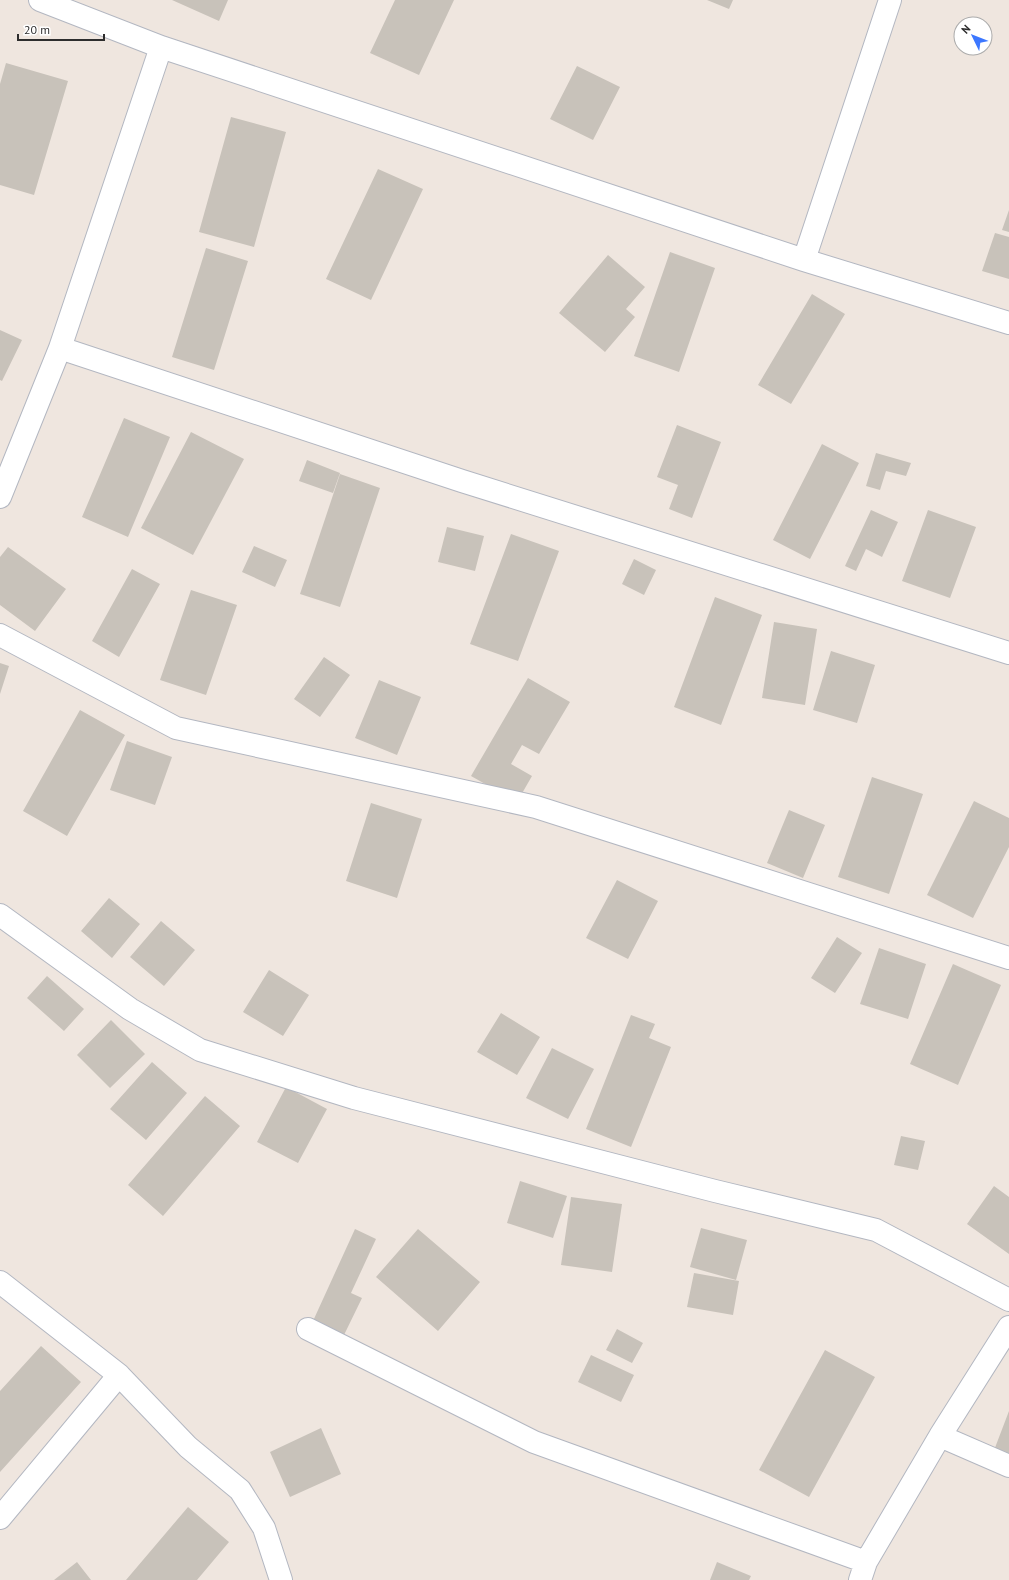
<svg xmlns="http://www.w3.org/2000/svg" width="1009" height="1580" font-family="'PT Sans',sans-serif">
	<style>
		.building { fill: #c8c2ba }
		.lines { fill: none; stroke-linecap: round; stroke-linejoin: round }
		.street-casing { stroke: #b3b7c1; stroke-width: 24 }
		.street { stroke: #fff; stroke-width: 22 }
	</style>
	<rect width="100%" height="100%" fill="#efe6df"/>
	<path class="building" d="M 172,0 L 228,0 L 219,21 Z
		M 395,0 L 454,0 L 419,75 L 370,53 Z
		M 707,0 L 733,0 L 729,9 Z
		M 6,63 L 68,81 L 34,195 L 0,185 L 0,84 Z
		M 577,66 L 620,87 L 593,140 L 550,119 Z
		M 231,117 L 286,132 L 254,247 L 199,232 Z
		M 378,169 L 423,189 L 371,300 L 326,279 Z
		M 1009,210 L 1009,232 L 1002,230 Z
		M 995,233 L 1009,237 L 1009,279 L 982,271 Z
		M 206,248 L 248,261 L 214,370 L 172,357 Z
		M 670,252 L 715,268 L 679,372 L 634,356 Z
		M 608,255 L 645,287 L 626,309 L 635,317 L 605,352 L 559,313 Z
		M 812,294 L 845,314 L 791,404 L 758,385 Z
		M 0,330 L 22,340 L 2,381 L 0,380 Z
		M 124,418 L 170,437 L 128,537 L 82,517 Z
		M 677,425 L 721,442 L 692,518 L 669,509 L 678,485 L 657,477 Z
		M 191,432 L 244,459 L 193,555 L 141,528 Z
		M 822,444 L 859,463 L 810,559 L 773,540 Z
		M 876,453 L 911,463 L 906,476 L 886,471 L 880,490 L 866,486 Z
		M 307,460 L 340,473 L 333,493 L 299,481 Z
		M 340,474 L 380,488 L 340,607 L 300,594 Z
		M 871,510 L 898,522 L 882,557 L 866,549 L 856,571 L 845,566 Z
		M 928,510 L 976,527 L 950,598 L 902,581 Z
		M 447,527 L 484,536 L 475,571 L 438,562 Z
		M 511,534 L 559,551 L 518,661 L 470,644 Z
		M 254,546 L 287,560 L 275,587 L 242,572 Z
		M 8,547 L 66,589 L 35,631 L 0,605 L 0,557 Z
		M 634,559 L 656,570 L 644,595 L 622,584 Z
		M 132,569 L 160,584 L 119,657 L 92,641 Z
		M 191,590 L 237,605 L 206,695 L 160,680 Z
		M 715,597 L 762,615 L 721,725 L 674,707 Z
		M 774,622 L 817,629 L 805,705 L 762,698 Z
		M 831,651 L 875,665 L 857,723 L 813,710 Z
		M 324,657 L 350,675 L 320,717 L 294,699 Z
		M 0,663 L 9,666 L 0,694 Z
		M 528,678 L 570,702 L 539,754 L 522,745 L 511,764 L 532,776 L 517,802 L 471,776 Z
		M 379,680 L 421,697 L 397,755 L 355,738 Z
		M 80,710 L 125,735 L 67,836 L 23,811 Z
		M 127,741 L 172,757 L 155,805 L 110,790 Z
		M 872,777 L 923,794 L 889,894 L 838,877 Z
		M 974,801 L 1009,818 L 1009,847 L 973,918 L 927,895 Z
		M 371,803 L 422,819 L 397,898 L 346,881 Z
		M 789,810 L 825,825 L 803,878 L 767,863 Z
		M 617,880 L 658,901 L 628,959 L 586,938 Z
		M 109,898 L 140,924 L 112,958 L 81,931 Z
		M 161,921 L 195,950 L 164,986 L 130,957 Z
		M 837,937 L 862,953 L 835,993 L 811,978 Z
		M 879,948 L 926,964 L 908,1019 L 860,1004 Z
		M 953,964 L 1001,985 L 958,1085 L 910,1064 Z
		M 269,970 L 309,995 L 283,1036 L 243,1012 Z
		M 47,976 L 84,1009 L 64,1031 L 27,998 Z
		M 501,1013 L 540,1037 L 517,1075 L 477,1052 Z
		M 631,1015 L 655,1024 L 649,1038 L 671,1047 L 631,1147 L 586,1129 Z
		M 111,1020 L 145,1054 L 110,1088 L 77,1055 Z
		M 552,1048 L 594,1069 L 568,1119 L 526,1098 Z
		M 152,1062 L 187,1093 L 146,1140 L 110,1109 Z
		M 286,1087 L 327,1109 L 298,1163 L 257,1142 Z
		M 205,1096 L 240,1126 L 163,1216 L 128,1185 Z
		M 901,1136 L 925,1141 L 918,1170 L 894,1165 Z
		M 520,1181 L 567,1196 L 553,1238 L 507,1223 Z
		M 994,1186 L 1009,1197 L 1009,1254 L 967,1224 Z
		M 571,1197 L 622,1204 L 612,1272 L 561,1265 Z
		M 701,1228 L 747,1240 L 736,1280 L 690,1267 Z
		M 355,1229 L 376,1239 L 351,1293 L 362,1298 L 344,1335 L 313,1321 Z
		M 418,1229 L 480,1282 L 438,1331 L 376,1277 Z
		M 694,1273 L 739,1281 L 733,1315 L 687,1307 Z
		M 617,1329 L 643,1343 L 632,1363 L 606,1350 Z
		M 41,1346 L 81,1382 L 0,1472 L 0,1391 Z
		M 825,1350 L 875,1377 L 809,1497 L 759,1470 Z
		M 591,1355 L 634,1375 L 621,1402 L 578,1382 Z
		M 1009,1411 L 1009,1459 L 993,1453 Z
		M 321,1428 L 341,1474 L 290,1497 L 270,1452 Z
		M 188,1507 L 229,1542 L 197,1580 L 126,1580 Z
		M 77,1562 L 91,1580 L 54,1580 Z
		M 717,1562 L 751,1576 L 749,1580 L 710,1580 Z"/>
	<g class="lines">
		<g class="street-casing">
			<path id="street" d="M 40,0 L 161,47 L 804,260 L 1009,323
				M 804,260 L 890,0
				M 60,348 L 462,481 L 1009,653
				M 0,497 L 60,348 L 161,47
				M 0,635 L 176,728 L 536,807 L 1009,958
				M 0,915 L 130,1009 L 200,1050 L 354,1098 L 715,1191 L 876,1230 L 1009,1300
				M 0,1282 L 119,1375 L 188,1447 L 240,1490 L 264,1528 L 281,1580
				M 308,1329 L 534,1442 L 866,1562
				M 940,1436 L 1009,1466
				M 0,1518 L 119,1375
				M 860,1580 L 866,1562 L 940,1436 L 1009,1327"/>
		</g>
		<use href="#street" class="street"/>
	</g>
	<g transform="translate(973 36) rotate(313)"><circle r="19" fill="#ffffff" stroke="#ababab"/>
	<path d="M0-3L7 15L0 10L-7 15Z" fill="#3c77ff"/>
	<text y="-6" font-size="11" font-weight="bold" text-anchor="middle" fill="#2d2d2d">N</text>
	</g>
	<path d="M18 34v6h86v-6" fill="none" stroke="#2d2d2d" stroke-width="2"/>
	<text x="24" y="34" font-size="12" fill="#2d2d2d" stroke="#ffffff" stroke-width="3" paint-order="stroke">20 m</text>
</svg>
